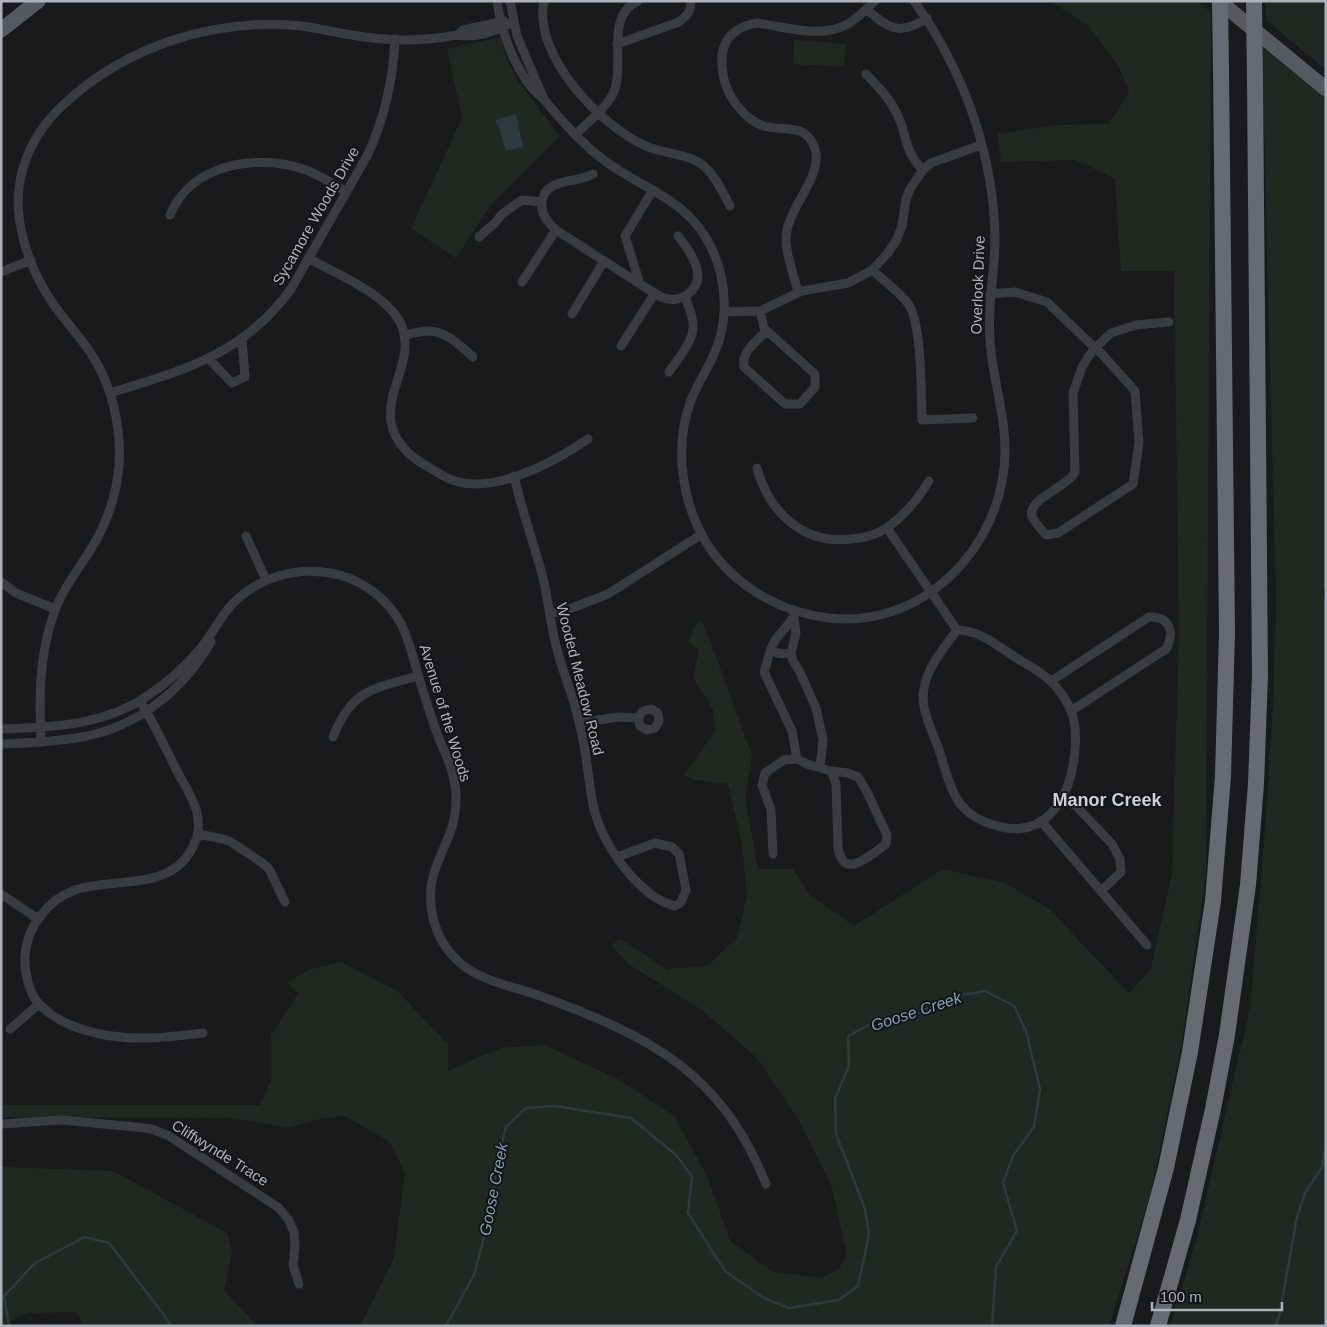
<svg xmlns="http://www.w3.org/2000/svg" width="1327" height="1327" font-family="Arial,sans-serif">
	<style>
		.green { fill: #202821 }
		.water { fill: #2f3942 }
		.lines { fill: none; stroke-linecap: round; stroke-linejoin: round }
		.stream { stroke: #2f3942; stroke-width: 2.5 }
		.street { stroke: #3b3c42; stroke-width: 9 }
		.primary { stroke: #575961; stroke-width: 15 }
		.highway { stroke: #676a73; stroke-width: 16 }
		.highway-bridge { stroke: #676a73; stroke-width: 16 }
		.labels { text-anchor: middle; stroke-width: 4; stroke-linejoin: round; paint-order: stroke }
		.street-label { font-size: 15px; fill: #acb1bd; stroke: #151518 }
		.water-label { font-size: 16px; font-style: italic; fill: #829fb9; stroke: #151518 }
		.quarter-label { font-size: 18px; font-weight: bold; fill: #cdd0d8; stroke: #151518 }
	</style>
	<rect width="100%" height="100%" fill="#1a1a1d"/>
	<path class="green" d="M 1050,1 L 1198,1 L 1211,13 L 1206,873 L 1182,1043 L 1150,1196 L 1109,1326 L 360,1326 L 393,1260 L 405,1174 L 390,1142 L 345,1116 L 324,1118 L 288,1128 L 232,1118 L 1,1117 L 1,1105 L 260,1105 L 271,1080 L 271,1035 L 298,994 L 287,982 L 311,969 L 341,962 L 397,991 L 448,1044 L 448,1071 L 500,1048 L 545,1045 L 618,1079 L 675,1117 L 709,1180 L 730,1241 L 773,1272 L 822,1278 L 839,1269 L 847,1254 L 831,1185 L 797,1117 L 757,1058 L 702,1010 L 627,963 L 611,945 L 621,939 L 666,969 L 707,966 L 737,938 L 747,896 L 742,845 L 728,784 L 694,780 L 684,775 L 715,731 L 713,709 L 693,678 L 699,650 L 689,642 L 694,626 L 701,620 L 707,632 L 752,755 L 745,798 L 758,869 L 793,869 L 810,895 L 854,926 L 943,869 L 1005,883 L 1049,909 L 1129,993 L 1151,969 L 1172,873 L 1179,630 L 1174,271 L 1121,271 L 1115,179 L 1075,160 L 1001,162 L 998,134 L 1056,125 L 1109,124 L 1129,93 L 1119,66 L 1086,24 Z
		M 1265,1 L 1323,1 L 1323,6 L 1326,6 L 1326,70 L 1266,20 Z
		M 500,37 L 507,60 L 518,81 L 560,136 L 490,206 L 456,258 L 411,228 L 462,118 L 447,49 Z
		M 794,40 L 846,44 L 844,67 L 793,64 Z
		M 1262,48 L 1326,98 L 1326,589 L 1322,591 L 1326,602 L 1326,1326 L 1170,1326 L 1197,1237 L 1250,1008 L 1265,831 L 1273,705 L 1276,600 Z
		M 1,1167 L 113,1171 L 227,1233 L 232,1253 L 224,1291 L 258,1326 L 83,1326 L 77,1312 L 28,1313 L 1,1325 Z"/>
	<path class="water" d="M 516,114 L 523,147 L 506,151 L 498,125 L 497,125 L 495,120 Z"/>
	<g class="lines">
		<path class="stream" d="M 9,1326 L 4,1296 L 35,1263 L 85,1237 L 109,1243 L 164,1315 L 171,1326
			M 446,1326 L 474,1275 L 492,1208 L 496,1166 L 506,1127 L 526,1108 L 555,1106 L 631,1118 L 676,1155 L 692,1176 L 688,1213 L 725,1271 L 764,1298 L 789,1308 L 839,1300 L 858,1286 L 869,1235 L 865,1209 L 836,1134 L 835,1099 L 849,1065 L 848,1036 L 882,1018 L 916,1014 L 955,996 L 985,991 L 1014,1006 L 1026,1031 L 1040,1089 L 1034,1127 L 1013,1156 L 1003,1183 L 1017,1231 L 996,1267 L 992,1326
			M 1275,1326 L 1279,1317 L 1297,1217 L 1305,1193 L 1322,1167 L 1326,1146"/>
		<path class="street" d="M 497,1 C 501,30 510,56 526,80 C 531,89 540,95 547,103 C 568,128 591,154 620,171 C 658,195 691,205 712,249 C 727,282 729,321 714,354 C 707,371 696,385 690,403 C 674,448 682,503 707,544 C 734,586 780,612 829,618 C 924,629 1003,546 1005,454 C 1006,415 992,378 990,339 C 987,306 995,273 995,239 C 994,153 963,70 914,1
			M 510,1 L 517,36 L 543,97
			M 544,1 C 532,55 602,128 648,147 C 666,154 690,154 705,167 C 716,177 723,193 730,206
			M 866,9 C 889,28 898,37 927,18
			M 457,35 L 463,30 L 504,21
			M 617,44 L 679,22 C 685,17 693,11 690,1
			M 866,74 C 877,86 890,98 897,114 C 908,136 903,150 923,170
			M 576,134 C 588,122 605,109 613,94 C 626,67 604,15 638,1
			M 593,174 C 576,184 545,177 542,202 C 540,213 548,223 556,230 L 640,284
			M 653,190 L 625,236 L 640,284 C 648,289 656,295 664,298 C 672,301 680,299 687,295 C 710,279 691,252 678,236
			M 170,215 C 191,163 258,153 306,170 C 320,175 333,184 346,192
			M 479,237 L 495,223 L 502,214 L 522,200 L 542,202
			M 308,258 C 337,274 384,293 400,322 C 417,356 386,388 391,422 C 394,441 409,456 425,465 C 434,470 444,478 455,481 C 496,494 554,462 588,439
			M 872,270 C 883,280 901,293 909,305 C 922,326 921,393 922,420 L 973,418
			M 1,272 L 31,260
			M 522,282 L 556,230
			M 798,293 C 794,273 783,250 787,230 C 792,204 823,174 815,149 C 807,122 784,132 764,126 C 751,122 743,113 735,103 C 729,94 725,86 723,75 C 722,64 720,53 726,42 C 733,30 744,25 757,23 C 786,27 821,39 848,24 C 858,18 866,9 875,1
			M 990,294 L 1015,292 L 1047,302 L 1095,348 L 1101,353 L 1135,391 L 1139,443 L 1133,484 L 1058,533 L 1046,535 C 1042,530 1034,522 1032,516 C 1027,499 1068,487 1075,472 L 1073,393 L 1082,367 L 1088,357 L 1095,348 L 1111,333 L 1136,325 L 1169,322
			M 760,311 L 764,328 L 767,331
			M 724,312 L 760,311 L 802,291 L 848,283 L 872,270 L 888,253 L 897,239 L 902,226 L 906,199 L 910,189 L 923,170 L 931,163 L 981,145
			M 572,314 L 604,261
			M 767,331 L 815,374 L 815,387 L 800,404 L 785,404 L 744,367 C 741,351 758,340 767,331 Z
			M 404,335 C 412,334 420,331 428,331 C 446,331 460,345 473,357
			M 621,346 L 655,293
			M 209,359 L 232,383 L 245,377 L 242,339
			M 669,372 C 678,358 695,341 693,323 C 692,314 688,305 685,296
			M 110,393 C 184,370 243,355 291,289 L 367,156 C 385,118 393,81 395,39
			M 757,468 C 769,513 804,545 852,539 C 865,538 878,534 888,527 C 905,515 918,499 929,481
			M 514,476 C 522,512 535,546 544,582 C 549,605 551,630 558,653 C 563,672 571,691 576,710 C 580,724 583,738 585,751 C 590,780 590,809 604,836 C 617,862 645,899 675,906 L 681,902 L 686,890 L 679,854 L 672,847 L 655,843 L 617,857
			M 887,528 L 957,630
			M 246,536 L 266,580
			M 1,582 L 16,593 L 55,609
			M 796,611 C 792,624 779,632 773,644 C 769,653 767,663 764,672 L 792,731 L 797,759
			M 550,614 L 572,608 L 608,594 L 702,534
			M 794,618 L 796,633 L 791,653 L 793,661 L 799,670 L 816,708 L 823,740 L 820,767
			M 957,630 C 980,630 999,647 1018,659 C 1031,667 1047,675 1057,688 C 1062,694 1068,703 1071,711 C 1077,725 1076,744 1074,759 C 1068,802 1043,841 994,825 C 982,822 971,816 962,806 C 950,792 944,764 938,747 C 933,735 928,723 925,711 C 916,680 940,653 957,630 Z
			M 771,649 C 777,655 783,654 791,653
			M 1051,681 L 1149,617 C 1170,616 1175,632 1166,649 L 1071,711
			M 140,701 C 154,723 165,747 177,771 C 184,784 193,798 197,812 C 199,822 199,833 195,842 C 175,893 117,876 75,890 C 62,895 50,903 42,914 C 32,926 26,941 25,956 C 24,971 29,994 40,1005 C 58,1023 80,1030 105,1035 C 138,1041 170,1037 203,1033
			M 579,723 L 618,717 L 638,718 L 643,711 L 651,709 L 658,713 L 659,721 L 655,728 L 647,730 L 640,726 L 638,718
			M 1,729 C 51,727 101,726 144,698 C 165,685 184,668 200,649 C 210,637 218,622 228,609 C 256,576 299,565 340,575 C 365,582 389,601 401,624 C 412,645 416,672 424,694 C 429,710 434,726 440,741 C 448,758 455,775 456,794 C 457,828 445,841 435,870 C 424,902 434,939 458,961 C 481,983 515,986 543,997 C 651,1037 721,1072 766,1184
			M 333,737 C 352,689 373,689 418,676
			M 41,742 C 39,697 39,653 55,610 C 63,589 77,571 89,552 C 110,520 122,480 119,441 C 117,410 108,379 90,352 C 78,334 62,318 50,299 C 37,279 27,256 22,233 C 10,185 27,139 62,106 C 125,46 215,17 302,26 C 317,28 332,32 346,34 C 382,41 421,42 457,35 C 476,39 498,31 514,21
			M 1,744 C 28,743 55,742 82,737 C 138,727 183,690 211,642
			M 1062,799 L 1076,806 L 1112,844 L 1120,859 L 1121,872 L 1101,891
			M 1041,821 L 1147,945
			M 198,834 L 223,839 L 231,842 L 261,862 L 269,869 L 285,902
			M 773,854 L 771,810 L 762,785 L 765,773 L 784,760 L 797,759 L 807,764 L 831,771 L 836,784 L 838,847 C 843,882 870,855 886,844 L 887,835 L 867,792 L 858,777 L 848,773 L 831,771
			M 1,894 L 38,919
			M 10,1029 L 39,1004
			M 1,1124 L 61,1120 L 136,1127 L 152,1129 L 169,1136 L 279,1208 L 288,1219 L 294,1232 L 295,1246 L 293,1265 L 299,1284"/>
		<path class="primary" d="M 1219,1 L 1326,89
			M 1,30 L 38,1"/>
		<path class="highway" d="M 1123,1326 L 1166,1168 L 1190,1052 L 1213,901 L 1223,776 L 1227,633 L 1221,70
			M 1158,1326 L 1188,1220 L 1213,1109 L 1227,1035 L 1248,885 L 1256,784 L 1260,676 L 1255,81"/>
		<path class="highway-bridge" d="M 1220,1 L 1221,70
			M 1254,1 L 1255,81"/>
	</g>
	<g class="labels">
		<g class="street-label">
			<text transform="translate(316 216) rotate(-60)" y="5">Sycamore Woods Drive</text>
			<text transform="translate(978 285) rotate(-88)" y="5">Overlook Drive</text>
			<text transform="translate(580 679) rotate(76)" y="5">Wooded Meadow Road</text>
			<text transform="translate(445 713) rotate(73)" y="5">Avenue of the Woods</text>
			<text transform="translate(220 1153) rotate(32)" y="5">Cliffwynde Trace</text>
		</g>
		<g class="water-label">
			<text transform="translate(916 1011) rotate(-18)" y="6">Goose Creek</text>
			<text transform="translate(493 1189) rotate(-79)" y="6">Goose Creek</text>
		</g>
		<g class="quarter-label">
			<text x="1107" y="806">Manor Creek</text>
		</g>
	</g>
	<rect width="1327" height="1327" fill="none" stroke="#acb1bd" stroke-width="5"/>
	<path d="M1152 1302v8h130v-8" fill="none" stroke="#acb1bd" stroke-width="2.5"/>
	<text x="1160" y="1302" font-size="15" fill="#acb1bd" stroke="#151518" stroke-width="4" paint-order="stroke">100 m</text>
</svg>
